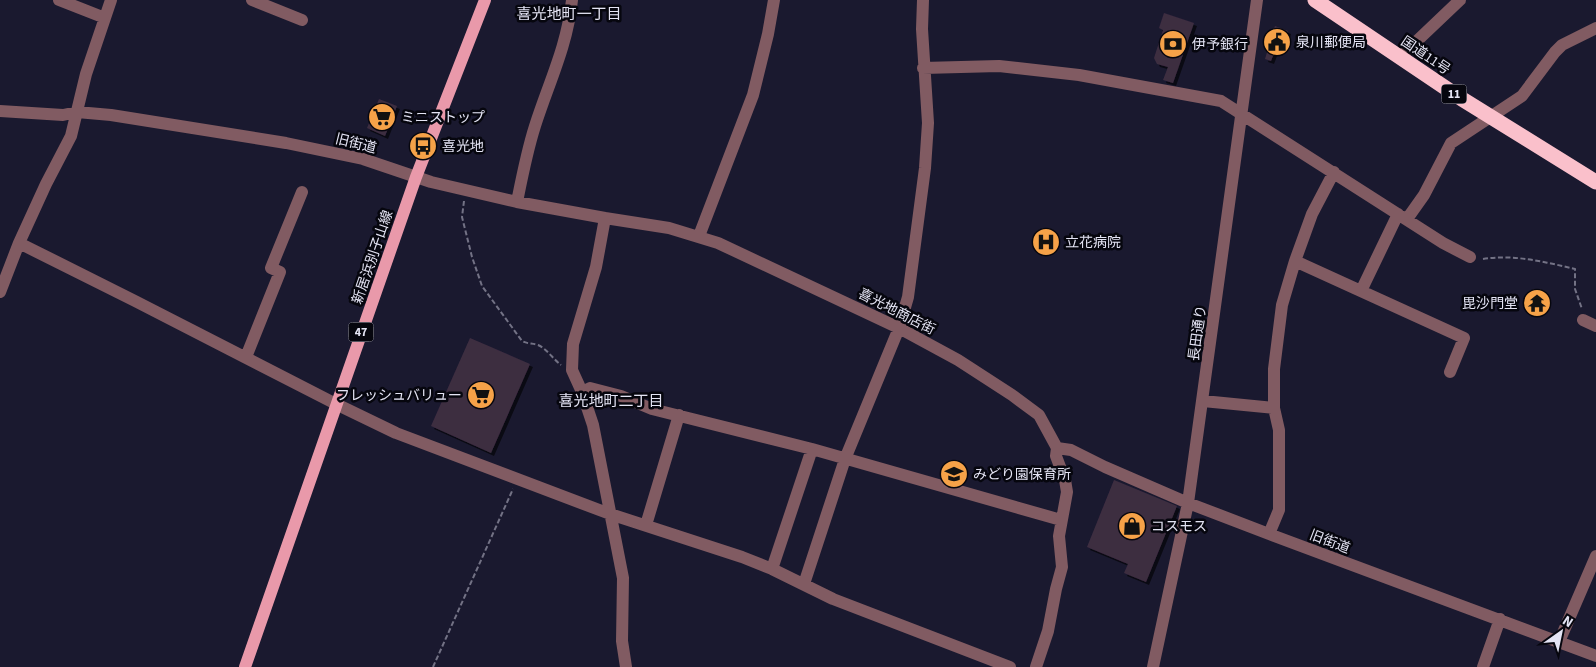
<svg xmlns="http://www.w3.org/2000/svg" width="1596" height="667" font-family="'Source Sans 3','Noto Sans JP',sans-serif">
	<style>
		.building { fill: #3e2d41; filter: url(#shadow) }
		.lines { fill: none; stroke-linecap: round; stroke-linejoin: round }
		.path { stroke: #737285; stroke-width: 2; stroke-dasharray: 5 2.5; stroke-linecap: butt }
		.minor { stroke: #815b62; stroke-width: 12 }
		.major { stroke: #e999aa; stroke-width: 12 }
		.highway { stroke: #fac0cb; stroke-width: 15 }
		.labels { text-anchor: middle; stroke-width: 5; stroke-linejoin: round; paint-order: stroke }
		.shield { fill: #06060e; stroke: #a1a1af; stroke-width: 1 }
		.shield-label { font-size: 12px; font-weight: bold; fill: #e4e4f4 }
		.poi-label { font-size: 14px; fill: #e4e4f4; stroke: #06060e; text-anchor: start }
		.street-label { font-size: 14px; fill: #e4e4f4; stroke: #06060e }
		.neighbourhood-label { font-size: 15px; fill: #e4e4f4; stroke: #06060e }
	</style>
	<defs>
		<filter id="shadow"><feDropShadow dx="3" dy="3" stdDeviation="0" flood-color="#0009"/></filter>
	</defs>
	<rect width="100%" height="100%" fill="#1a192f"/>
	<path class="building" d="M 1164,13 L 1194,23 L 1173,83 L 1163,80 L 1168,67 L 1157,64 L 1154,58 L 1163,30 L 1159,28 Z
		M 1275,26 L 1288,31 L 1282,50 L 1276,48 L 1271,61 L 1265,59 Z
		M 379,99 L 397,106 L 385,136 L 367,128 Z
		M 470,338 L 530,364 L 491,453 L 431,426 Z
		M 1114,480 L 1177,506 L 1146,582 L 1124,573 L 1128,564 L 1087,547 Z"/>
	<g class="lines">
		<path class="path" d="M 464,201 L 462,217 L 472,257 L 482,286 L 522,341 C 527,344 532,343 538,345 C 547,349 553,359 561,365
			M 1483,259 C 1514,254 1545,262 1575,269 L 1575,289 L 1582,309
			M 433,667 L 513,489"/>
		<path class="minor" d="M 59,0 L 105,18
			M 252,0 L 302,20
			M 1400,57 L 1460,0
			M 923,68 L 999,66 L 1079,75 L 1221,101 L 1443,243 L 1470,257
			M 0,111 L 63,115 L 77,112 L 111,115 L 286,143 L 363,159 L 431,182 L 517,202 L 605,218 L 669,228 L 718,243 L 899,328 L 958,360 L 1012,395 L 1039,415 L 1057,448 L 1056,456 L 1065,480 L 1067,492 L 1059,536 L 1062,567 L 1056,589 L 1048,631 L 1036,667
			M 517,202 C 522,177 527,151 535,126 C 549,82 567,47 572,0
			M 605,218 L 596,267 L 573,344 L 572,370 L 582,392 L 593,425 L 623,578 L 622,641 L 626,667
			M 1407,219 L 1424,195 L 1451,143 L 1522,96 L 1555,52 L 1562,45 L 1596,28
			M 699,236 L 753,95 L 768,34 L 774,0
			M 19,243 L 135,301 L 336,404 L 396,433 L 610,514 L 742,557 L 772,569 L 833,599 L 1010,667
			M 1295,261 L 1464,338 L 1450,372
			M 1361,291 L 1398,214
			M 0,292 L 19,243 L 46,184 L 71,136 L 86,74 L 111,0
			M 1583,320 L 1596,326
			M 246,357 L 280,272 L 271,268 L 302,192
			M 582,392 L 590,388 L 621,396 L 652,409 L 812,449 L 1061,520
			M 1203,401 L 1274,408
			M 1057,448 L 1071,450 L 1105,467 L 1188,503 L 1269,534 L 1596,656
			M 646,525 L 679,415
			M 1269,534 L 1279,510 L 1279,430 L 1274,408 L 1274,369 L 1282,305 L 1295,261 L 1312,214 L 1334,172
			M 772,569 L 812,449
			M 804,584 L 845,459 L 899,328 L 908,297 L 925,168 L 928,123 L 922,29 L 923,0
			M 1559,642 L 1596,556
			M 1153,667 L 1188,503 L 1257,0
			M 1483,667 L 1500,619"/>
		<path class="major" d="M 245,667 L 416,177 L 485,0"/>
		<path class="highway" d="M 1315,0 L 1462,99 L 1596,182"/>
	</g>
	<defs>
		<g id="civic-disc" transform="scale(1.4375)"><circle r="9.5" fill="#f6a248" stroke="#06060e"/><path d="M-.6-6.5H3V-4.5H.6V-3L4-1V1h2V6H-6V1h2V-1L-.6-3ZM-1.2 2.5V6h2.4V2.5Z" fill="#111"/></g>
		<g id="bank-disc" transform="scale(1.4375)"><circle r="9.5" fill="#f6a248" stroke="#06060e"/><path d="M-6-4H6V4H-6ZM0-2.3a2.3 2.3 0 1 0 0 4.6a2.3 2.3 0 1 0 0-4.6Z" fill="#111"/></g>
		<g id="supermarket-disc" transform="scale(1.4375)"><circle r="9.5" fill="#f6a248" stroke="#06060e"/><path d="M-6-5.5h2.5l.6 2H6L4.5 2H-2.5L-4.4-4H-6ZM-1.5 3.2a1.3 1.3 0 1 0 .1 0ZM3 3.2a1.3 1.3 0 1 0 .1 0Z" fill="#111"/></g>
		<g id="bus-disc" transform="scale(1.4375)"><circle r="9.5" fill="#f6a248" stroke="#06060e"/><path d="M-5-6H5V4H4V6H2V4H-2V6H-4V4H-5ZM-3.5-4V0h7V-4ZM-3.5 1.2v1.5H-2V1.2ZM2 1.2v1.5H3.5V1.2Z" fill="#111"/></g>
		<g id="hospital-disc" transform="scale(1.4375)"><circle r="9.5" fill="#f6a248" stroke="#06060e"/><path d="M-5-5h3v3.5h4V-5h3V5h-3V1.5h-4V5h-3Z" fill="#111"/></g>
		<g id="temple-disc" transform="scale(1.4375)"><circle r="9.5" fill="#f6a248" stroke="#06060e"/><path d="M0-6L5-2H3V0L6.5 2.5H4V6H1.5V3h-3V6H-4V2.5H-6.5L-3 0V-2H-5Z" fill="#111"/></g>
		<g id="school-disc" transform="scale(1.4375)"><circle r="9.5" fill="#f6a248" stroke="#06060e"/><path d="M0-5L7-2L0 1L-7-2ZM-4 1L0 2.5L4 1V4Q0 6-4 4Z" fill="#111"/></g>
		<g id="shop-disc" transform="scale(1.4375)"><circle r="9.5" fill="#f6a248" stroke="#06060e"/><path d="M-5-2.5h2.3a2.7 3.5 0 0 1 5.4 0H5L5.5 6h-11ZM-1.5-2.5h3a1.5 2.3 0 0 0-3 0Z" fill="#111"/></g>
	</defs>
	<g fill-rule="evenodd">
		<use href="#civic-disc" x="1277" y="42"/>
		<use href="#bank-disc" x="1173" y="44"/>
		<use href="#supermarket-disc" x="382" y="117"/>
		<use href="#bus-disc" x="423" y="146"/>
		<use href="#hospital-disc" x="1046" y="242"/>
		<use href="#temple-disc" x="1537" y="303"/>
		<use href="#supermarket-disc" x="481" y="395"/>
		<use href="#school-disc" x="954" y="474"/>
		<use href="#shop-disc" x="1132" y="526"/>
	</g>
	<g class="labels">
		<g class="shield">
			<rect x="1441.5" y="84.5" width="25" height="19" rx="4"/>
			<rect x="348.5" y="322.5" width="25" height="19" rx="4"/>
		</g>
		<g class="shield-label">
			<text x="1454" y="98">11</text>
			<text x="361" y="336">47</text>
		</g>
		<g class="poi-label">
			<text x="1296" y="47">泉川郵便局</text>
			<text x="1192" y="49">伊予銀行</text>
			<text x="401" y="122">ミニストップ</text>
			<text x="442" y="151">喜光地</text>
			<text x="1065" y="247">立花病院</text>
			<text x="1518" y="308" text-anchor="end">毘沙門堂</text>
			<text x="462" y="400" text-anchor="end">フレッシュバリュー</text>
			<text x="973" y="479">みどり園保育所</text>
			<text x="1151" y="531">コスモス</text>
		</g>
		<g class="street-label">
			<text transform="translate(1426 55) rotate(34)" y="5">国道11号</text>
			<text transform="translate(356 143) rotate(14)" y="5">旧街道</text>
			<text transform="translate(372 257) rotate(-71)" y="5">新居浜別子山線</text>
			<text transform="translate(897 311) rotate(27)" y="5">喜光地商店街</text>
			<text transform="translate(1197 333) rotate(-82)" y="5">長田通り</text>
			<text transform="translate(1330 541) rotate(21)" y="5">旧街道</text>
		</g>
		<g class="neighbourhood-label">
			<text x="569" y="19">喜光地町一丁目</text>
			<text x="611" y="406">喜光地町二丁目</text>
		</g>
	</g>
	<g transform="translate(1561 632) rotate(33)" stroke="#06060e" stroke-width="4" paint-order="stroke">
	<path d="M0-4L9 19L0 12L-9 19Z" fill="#e4e4f4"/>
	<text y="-8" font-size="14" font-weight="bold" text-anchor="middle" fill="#e4e4f4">N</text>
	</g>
</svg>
